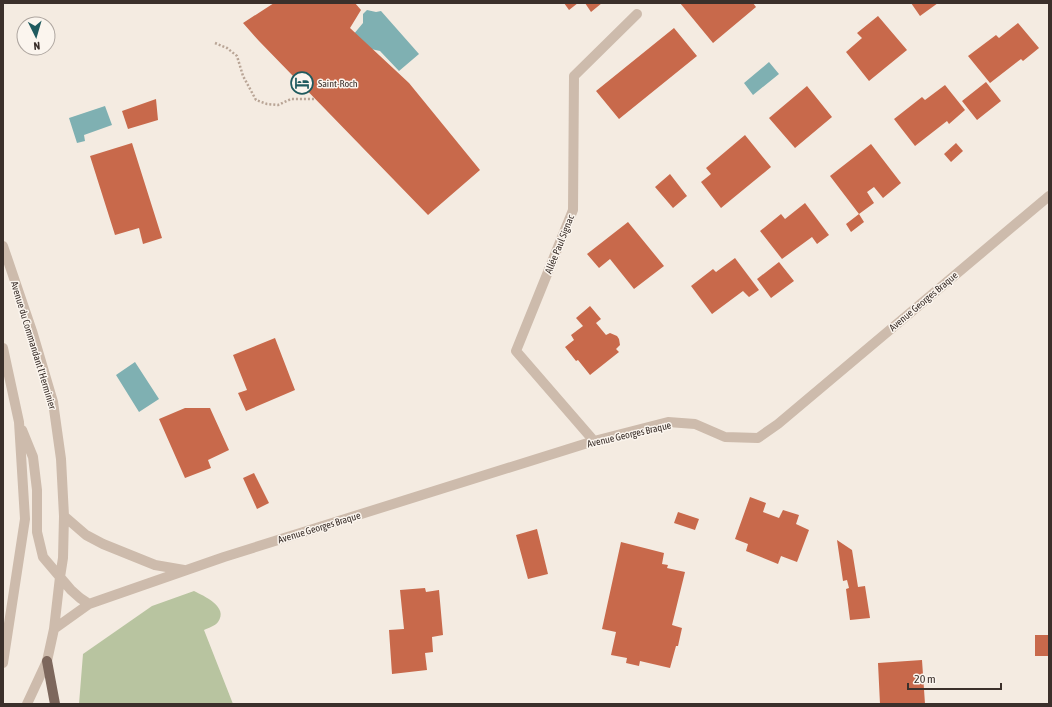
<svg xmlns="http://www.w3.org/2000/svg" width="1052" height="707" font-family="'Asap Condensed',sans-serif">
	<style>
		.green { fill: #b8c4a0 }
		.water { fill: #7fb0b2 }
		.building { fill: #c8694b }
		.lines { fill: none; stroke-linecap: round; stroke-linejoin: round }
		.path { stroke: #b9a596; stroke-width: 2.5; stroke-dasharray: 2 2; stroke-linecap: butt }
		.minor { stroke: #cdbbac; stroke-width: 10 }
		.major { stroke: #7d675c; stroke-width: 10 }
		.labels { text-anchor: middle; stroke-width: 3; stroke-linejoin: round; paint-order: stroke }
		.poi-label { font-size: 10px; fill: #3b302b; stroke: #fbf5ee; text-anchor: start }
		.street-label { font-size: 10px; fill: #3b302b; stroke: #fbf5ee }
	</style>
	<rect width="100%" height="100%" fill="#f4ebe1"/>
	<path class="green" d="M 194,591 C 204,596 229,607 218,622 C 215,626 208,628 204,630 L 233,704 L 79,704 L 83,654 L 152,606 Z"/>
	<path class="water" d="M 367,10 L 376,12 L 381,11 L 419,54 L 399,71 L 380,51 L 371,49 L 353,35 L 363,23 L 363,14 Z
		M 769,62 L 779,74 L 753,95 L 744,83 Z
		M 105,106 L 112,125 L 84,135 L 85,141 L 77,143 L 69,118 Z
		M 135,362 L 159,399 L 139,412 L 116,375 Z"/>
	<path class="building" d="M 274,3 L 355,3 L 361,10 L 350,28 L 409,83 L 480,170 L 428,215 L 259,41 L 243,23 Z
		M 564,3 L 578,3 L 569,10 Z
		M 585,3 L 602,3 L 591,12 Z
		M 680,3 L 753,3 L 756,7 L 713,43 Z
		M 911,3 L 938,3 L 920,16 Z
		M 878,16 L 907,50 L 869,81 L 846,52 L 862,38 L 857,33 Z
		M 1018,23 L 1039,48 L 1023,61 L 1021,59 L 990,83 L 968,56 L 996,35 L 999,38 Z
		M 674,28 L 697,56 L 619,119 L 596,91 Z
		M 986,82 L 1001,101 L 977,120 L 962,101 Z
		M 945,85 L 965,110 L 949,124 L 947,121 L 915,146 L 894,119 L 922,97 L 925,100 Z
		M 807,86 L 832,117 L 795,148 L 769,118 Z
		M 156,99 L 158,120 L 128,129 L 122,111 Z
		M 745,135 L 771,167 L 721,208 L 701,182 L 711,174 L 706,168 Z
		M 132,143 L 162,238 L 143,244 L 139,228 L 115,235 L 90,156 Z
		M 956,143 L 963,151 L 951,162 L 944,154 Z
		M 871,144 L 901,183 L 883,198 L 874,187 L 867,192 L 874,203 L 859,214 L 830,176 Z
		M 670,174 L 687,196 L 673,208 L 655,187 Z
		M 805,203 L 829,235 L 817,244 L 812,237 L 782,259 L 760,231 L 781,214 L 785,219 Z
		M 859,214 L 864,222 L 851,232 L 846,224 Z
		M 628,222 L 664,266 L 634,289 L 610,259 L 599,268 L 587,254 Z
		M 735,258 L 759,290 L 749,297 L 743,291 L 712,314 L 691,286 L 713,269 L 716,272 Z
		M 779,262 L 794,281 L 771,298 L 757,279 Z
		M 590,306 L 601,319 L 596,323 L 606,335 L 610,333 L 617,336 L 619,339 L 620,345 L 616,349 L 619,352 L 590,375 L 578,360 L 576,361 L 565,347 L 574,340 L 571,335 L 583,326 L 576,318 Z
		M 275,338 L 295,390 L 246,411 L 238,393 L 247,390 L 233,355 Z
		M 185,408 L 210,408 L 229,450 L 208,460 L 211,468 L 185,478 L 159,419 Z
		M 254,473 L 269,503 L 257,509 L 243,478 Z
		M 750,497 L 766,503 L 763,512 L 779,518 L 783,510 L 799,515 L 796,524 L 809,530 L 797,562 L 781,556 L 778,564 L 746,551 L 748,544 L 735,539 Z
		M 678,512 L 699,519 L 695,530 L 674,523 Z
		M 537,529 L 548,574 L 528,579 L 516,535 Z
		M 837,540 L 852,550 L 858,587 L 865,586 L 870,618 L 850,620 L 846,589 L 849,588 L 847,580 L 843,581 Z
		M 621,542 L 664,553 L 662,564 L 668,565 L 667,568 L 685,572 L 672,625 L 682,628 L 678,646 L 676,646 L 670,668 L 640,661 L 639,666 L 626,663 L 627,658 L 611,655 L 616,632 L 602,629 Z
		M 425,588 L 426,592 L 439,590 L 443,635 L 432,637 L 433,652 L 425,653 L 427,670 L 392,674 L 389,630 L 404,629 L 400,590 Z
		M 1035,635 L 1049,635 L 1049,656 L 1035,656 Z
		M 922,660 L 925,704 L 880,704 L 878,663 Z"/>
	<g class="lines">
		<path class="path" d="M 215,43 L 227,48 L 237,56 L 243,76 L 256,100 L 267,104 L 278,105 L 291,99 L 315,99"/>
		<path class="minor" d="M 3,246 L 32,331 L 53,402 L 61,459 L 64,516 L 63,558 L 60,577 L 54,629 L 47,661 L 27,704
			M 3,348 L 19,422 L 25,519 L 3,663
			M 22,430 L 33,457 L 37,490 L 37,532 L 43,557 L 71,590 L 80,598 L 89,604
			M 594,441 L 516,351 L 573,210 L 574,76 L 637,14
			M 64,516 L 86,535 L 103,544 L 155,565 L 184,570
			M 54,629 L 89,604 L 224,557 L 594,441 L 668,422 L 695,424 L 725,437 L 758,438 L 778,424 L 1049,196"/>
		<path class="major" d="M 47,661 L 55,704"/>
	</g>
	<defs>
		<g id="hotel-ring" transform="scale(1.15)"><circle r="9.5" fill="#fbf5ee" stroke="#1f5a5e" stroke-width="1.5"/><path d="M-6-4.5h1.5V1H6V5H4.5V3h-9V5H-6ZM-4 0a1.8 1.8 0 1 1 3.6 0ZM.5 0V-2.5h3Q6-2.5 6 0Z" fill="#1f5a5e"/></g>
	</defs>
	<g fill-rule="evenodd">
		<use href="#hotel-ring" x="302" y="83"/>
	</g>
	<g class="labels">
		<g class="poi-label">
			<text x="318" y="87">Saint-Roch</text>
		</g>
		<g class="street-label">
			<text transform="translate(559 244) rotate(-68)" y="4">Allée Paul Signac</text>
			<text transform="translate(923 301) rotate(-40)" y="4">Avenue Georges Braque</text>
			<text transform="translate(34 345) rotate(73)" y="4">Avenue du Commandant l'Herminier</text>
			<text transform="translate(629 434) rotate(-13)" y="4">Avenue Georges Braque</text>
			<text transform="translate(319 527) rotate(-17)" y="4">Avenue Georges Braque</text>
		</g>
	</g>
	<rect width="1052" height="707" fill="none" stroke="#3b302b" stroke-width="8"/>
	<g transform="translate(36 36) rotate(175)"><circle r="19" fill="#fbf5ee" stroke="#aea6a0"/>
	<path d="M0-3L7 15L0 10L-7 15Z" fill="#1f5a5e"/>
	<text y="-6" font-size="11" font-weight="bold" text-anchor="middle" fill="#3b302b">N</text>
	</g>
	<path d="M908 683v6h93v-6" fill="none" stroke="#3b302b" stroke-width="2"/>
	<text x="914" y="683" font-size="12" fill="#3b302b" stroke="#fbf5ee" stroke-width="3" paint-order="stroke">20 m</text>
</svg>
